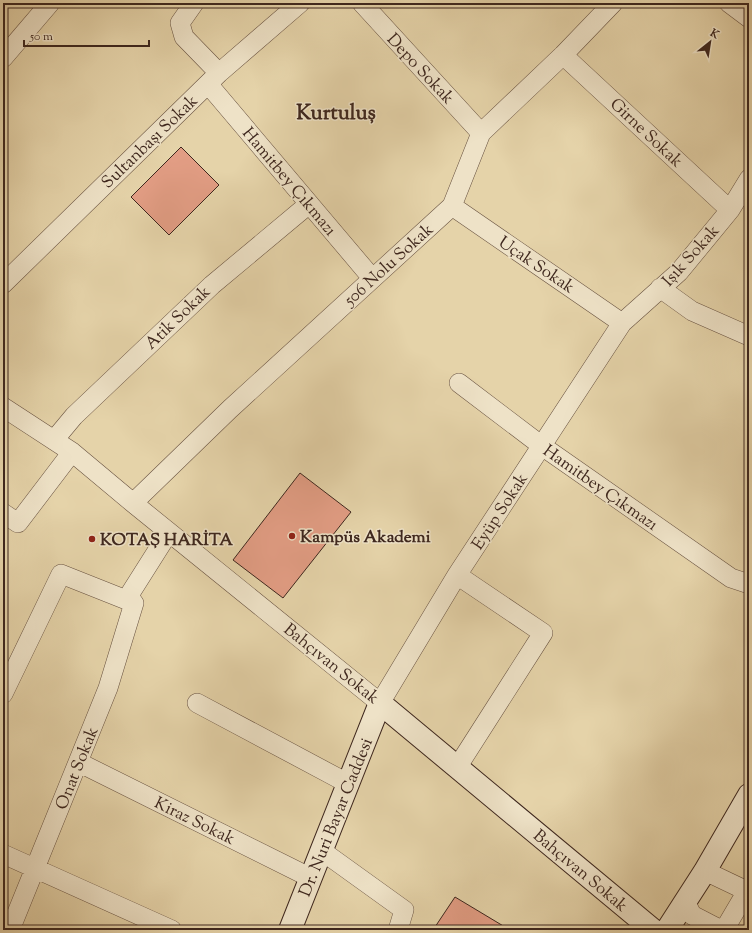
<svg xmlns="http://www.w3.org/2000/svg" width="752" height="933" font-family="'Sorts Mill Goudy',serif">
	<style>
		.building { fill: #e29d84; stroke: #3e271e }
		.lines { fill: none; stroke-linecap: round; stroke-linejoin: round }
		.street-casing { stroke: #685241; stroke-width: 20 }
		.secondary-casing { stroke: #3e271e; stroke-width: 24 }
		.street { stroke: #eee2c7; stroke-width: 19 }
		.secondary { stroke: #eee2c7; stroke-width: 22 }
		.poi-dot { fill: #8f2418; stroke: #eee2c7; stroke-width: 1.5 }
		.labels { text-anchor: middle; stroke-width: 3; stroke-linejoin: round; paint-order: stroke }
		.street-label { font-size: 17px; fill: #3e271e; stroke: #eee2c7 }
		.poi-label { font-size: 17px; font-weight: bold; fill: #3e271e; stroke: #eee2c7; text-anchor: start }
		.district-label { font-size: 21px; font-weight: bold; fill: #3e271e; stroke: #eee2c7 }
	</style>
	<rect width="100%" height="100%" fill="#e5d3a9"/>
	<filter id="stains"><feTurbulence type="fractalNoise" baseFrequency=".005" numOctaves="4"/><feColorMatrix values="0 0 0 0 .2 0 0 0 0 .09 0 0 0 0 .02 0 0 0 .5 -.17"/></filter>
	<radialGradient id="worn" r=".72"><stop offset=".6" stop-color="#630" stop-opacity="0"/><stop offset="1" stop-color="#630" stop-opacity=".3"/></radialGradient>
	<path class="building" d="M 181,147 L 219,185 L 169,235 L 131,197 Z
		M 300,473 L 351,512 L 283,598 L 233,560 Z
		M 455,897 L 510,930 L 433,930 Z
		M 693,920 L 708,930 L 686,930 Z"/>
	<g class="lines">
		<g class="street-casing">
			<path id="street" d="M 194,3 L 180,23 L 184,37 L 219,73
				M 362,3 L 481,133
				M 729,3 L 749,18
				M 563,55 L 730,210
				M 3,58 L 50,3
				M 208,84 L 372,278
				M 452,206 L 622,323
				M 3,284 L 219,73 L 300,3
				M 660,288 L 692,311 L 749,336
				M 459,383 L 542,446 L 731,578 L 749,584
				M 3,407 L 72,452 L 133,503 L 380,703 L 457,575 L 622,323 L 679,272 L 730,210 L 749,179
				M 54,440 L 74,416 L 212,285 L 309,204
				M 133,503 L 230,409 L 452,206 L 481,133 L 563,55 L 613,3
				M 3,513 L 18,523 L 72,452
				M 457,575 L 543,633 L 458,766
				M 126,600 L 169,532
				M 3,694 L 61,574 L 134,603 L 108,688 L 10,930
				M 197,703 L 349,784
				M 78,762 L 311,878
				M 322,851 L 404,910 L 398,930
				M 3,854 L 172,930
				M 705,871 L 749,892
				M 686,903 L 692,915 L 721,930
				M 724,930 L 747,891"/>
		</g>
		<g class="secondary-casing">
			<path id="secondary" d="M 290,930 L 380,703 L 653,930
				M 667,930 L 705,871 L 749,795"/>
		</g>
		<use href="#street" class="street"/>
		<use href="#secondary" class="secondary"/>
	</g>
	<g class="poi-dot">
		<circle cx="292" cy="536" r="4"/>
		<circle cx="92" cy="539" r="4"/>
	</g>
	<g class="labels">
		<g class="street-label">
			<text transform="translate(421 68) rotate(47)" y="6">Depo Sokak</text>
			<text transform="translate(647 132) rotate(43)" y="6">Girne Sokak</text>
			<text transform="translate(149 141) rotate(-44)" y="6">Sultanbaşı Sokak</text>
			<text transform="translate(290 181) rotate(50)" y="6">Hamitbey Çıkmazı</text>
			<text transform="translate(690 255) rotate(-48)" y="6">Işık Sokak</text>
			<text transform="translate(388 264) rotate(-42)" y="6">506 Nolu Sokak</text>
			<text transform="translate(537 264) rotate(34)" y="6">Uçak Sokak</text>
			<text transform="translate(177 317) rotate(-44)" y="6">Atik Sokak</text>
			<text transform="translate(601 487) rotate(35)" y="6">Hamitbey Çıkmazı</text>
			<text transform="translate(499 511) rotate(-57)" y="6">Eyüp Sokak</text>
			<text transform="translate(332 663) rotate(39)" y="6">Bahçıvan Sokak</text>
			<text transform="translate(76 768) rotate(-68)" y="6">Onat Sokak</text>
			<text transform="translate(335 817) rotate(-68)" y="6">Dr. Nuri Bayar Caddesi</text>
			<text transform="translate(195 820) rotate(26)" y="6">Kiraz Sokak</text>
			<text transform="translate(581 870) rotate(40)" y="6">Bahçıvan Sokak</text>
		</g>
		<g class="poi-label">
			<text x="300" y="542">Kampüs Akademi</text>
			<text x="100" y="545">KOTAŞ HARİTA</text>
		</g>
		<g class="district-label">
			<text x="336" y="119">Kurtuluş</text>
		</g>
	</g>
	<rect width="752" height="933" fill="none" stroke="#e5d3a9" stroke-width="16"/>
	<rect x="4" y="4" width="744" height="925" fill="none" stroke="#3e271e" stroke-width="2"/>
	<rect x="8" y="8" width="736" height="917" fill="none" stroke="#3e271e"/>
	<g transform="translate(710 42) rotate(30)" stroke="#eee2c7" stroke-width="3" paint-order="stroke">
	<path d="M0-3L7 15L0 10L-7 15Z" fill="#3e271e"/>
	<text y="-6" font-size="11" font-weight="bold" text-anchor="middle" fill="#3e271e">K</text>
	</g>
	<path d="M24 40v6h125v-6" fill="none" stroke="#3e271e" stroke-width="2"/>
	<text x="30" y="40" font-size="12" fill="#3e271e" stroke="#eee2c7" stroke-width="3" paint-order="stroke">50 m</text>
	<rect width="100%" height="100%" filter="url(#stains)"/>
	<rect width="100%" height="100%" fill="url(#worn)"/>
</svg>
